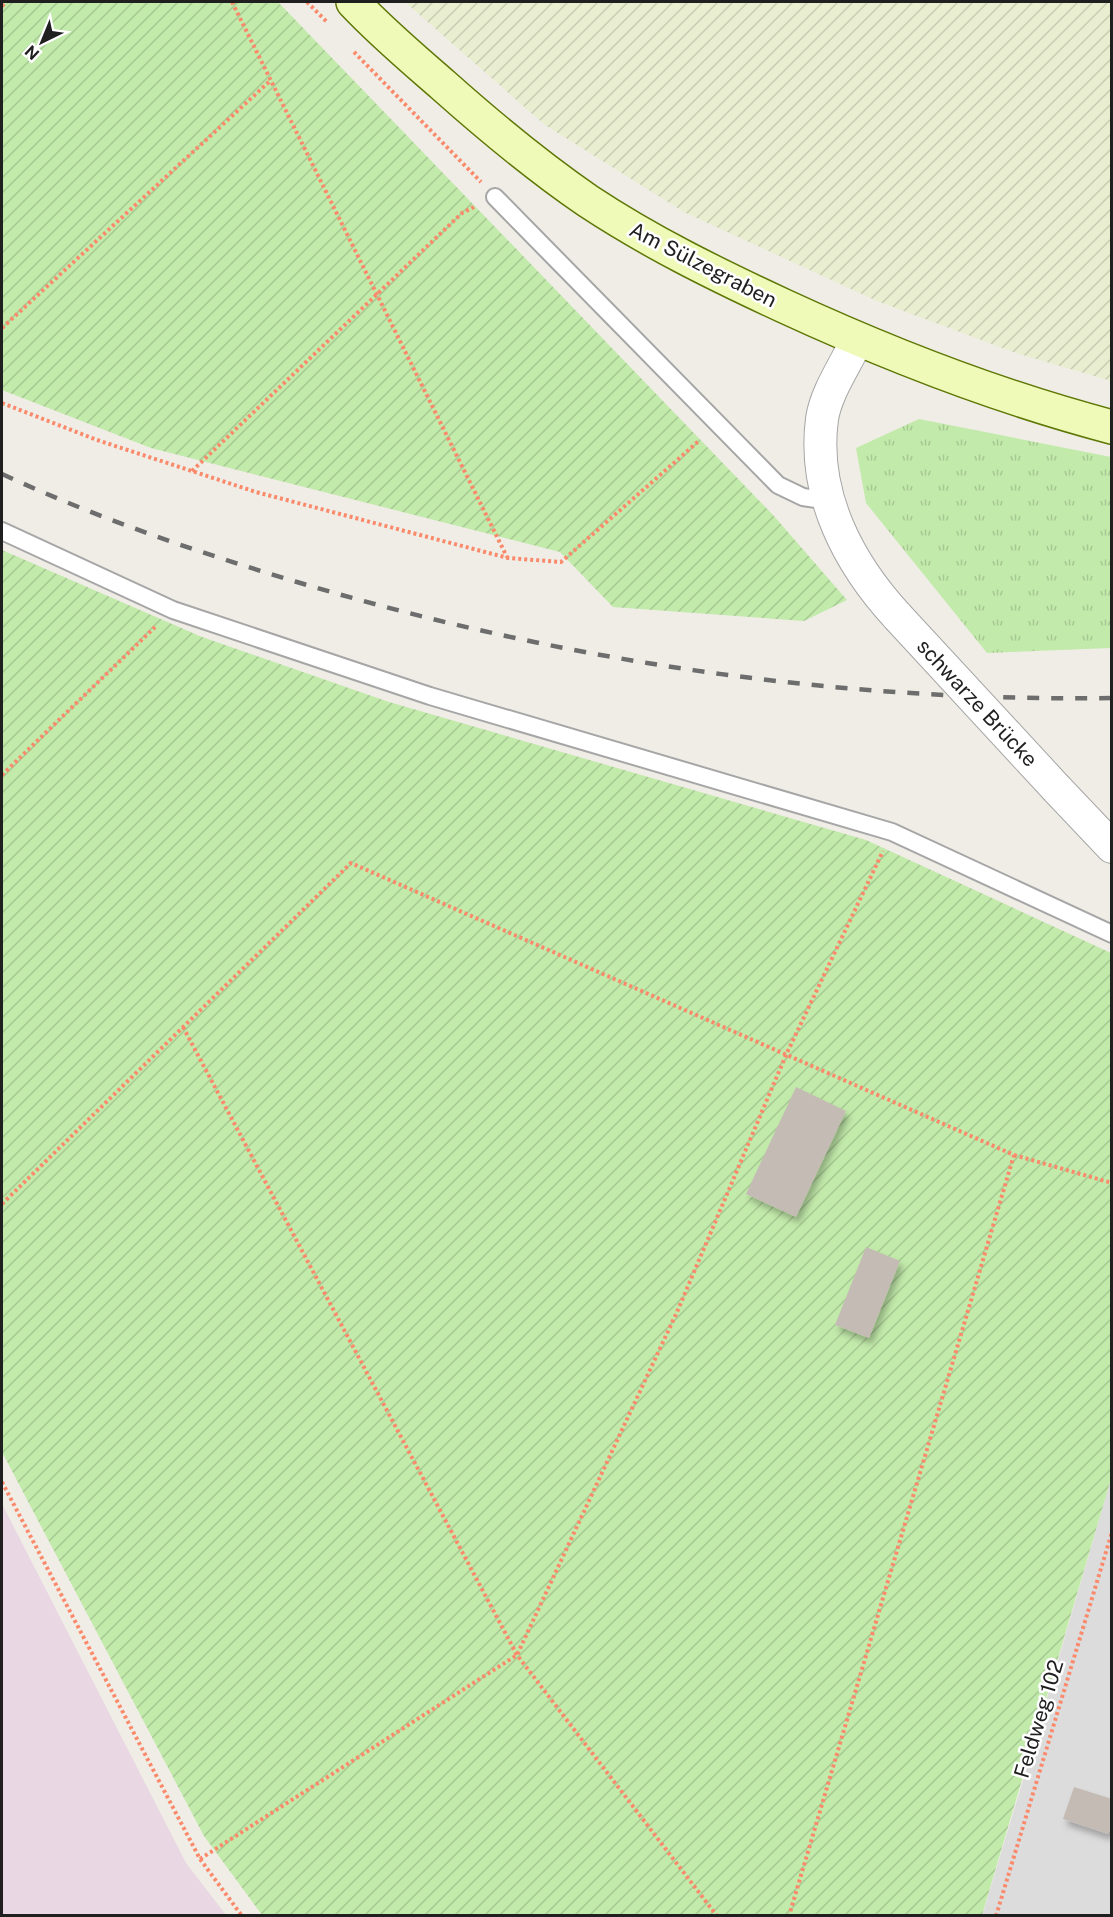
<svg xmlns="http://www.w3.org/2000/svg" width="1113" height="1917" font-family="'Public Sans',sans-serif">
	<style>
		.residential { fill: #dddcdc }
		.railway { fill: #e9d7e3 }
		.farmland { fill: url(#farmland-furrows) }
		.grass { fill: url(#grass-tufts) }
		.garden { fill: url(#garden-furrows) }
		.building { fill: #c4bcb4; filter: url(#shadow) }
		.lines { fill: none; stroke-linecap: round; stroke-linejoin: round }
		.lane-casing { stroke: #a6a6a6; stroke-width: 20 }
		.street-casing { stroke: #a6a6a6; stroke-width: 34 }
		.secondary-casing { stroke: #5e7705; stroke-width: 36 }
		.path { stroke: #fa8a6b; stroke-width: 4; stroke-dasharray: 3 3; stroke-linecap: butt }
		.lane { stroke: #fff; stroke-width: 16 }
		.street { stroke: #fff; stroke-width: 32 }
		.secondary { stroke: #effab9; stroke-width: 33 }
		.rail { stroke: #6d6d6d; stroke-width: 4.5; stroke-dasharray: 12 12; stroke-linecap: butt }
		.street-bridge-casing { stroke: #a6a6a6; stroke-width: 34; stroke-linecap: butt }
		.street-bridge { stroke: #fff; stroke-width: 32 }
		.labels { text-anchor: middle; stroke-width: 5; stroke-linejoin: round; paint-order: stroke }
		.street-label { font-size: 21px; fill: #1f1f1f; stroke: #fff }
	</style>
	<defs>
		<pattern id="farmland-furrows" width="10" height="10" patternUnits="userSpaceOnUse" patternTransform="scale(1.5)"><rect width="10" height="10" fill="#e9eed0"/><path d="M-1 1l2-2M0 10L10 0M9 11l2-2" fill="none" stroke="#c7ccb2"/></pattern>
		<pattern id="grass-tufts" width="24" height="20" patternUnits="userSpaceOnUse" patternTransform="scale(1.5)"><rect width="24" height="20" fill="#c2eaaa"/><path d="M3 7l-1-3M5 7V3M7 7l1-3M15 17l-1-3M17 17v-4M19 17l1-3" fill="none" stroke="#a6c892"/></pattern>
		<pattern id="garden-furrows" width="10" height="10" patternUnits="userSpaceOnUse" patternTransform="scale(1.5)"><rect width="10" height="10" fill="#c2eaaa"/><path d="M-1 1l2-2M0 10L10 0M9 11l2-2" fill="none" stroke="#a6c892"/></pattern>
		<filter id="shadow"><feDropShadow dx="3.5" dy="6" stdDeviation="3" flood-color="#0004"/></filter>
	</defs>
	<rect width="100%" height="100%" fill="#efede5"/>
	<path class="residential" d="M 1111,1479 L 1111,1915 L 982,1916 L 1024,1777 Z"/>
	<path class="railway" d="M 2,1504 L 186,1863 L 226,1915 L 2,1915 Z"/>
	<path class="farmland" d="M 405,2 L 1111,2 L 1111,381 L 1016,353 L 877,301 L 684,212 L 545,125 Z"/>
	<path class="grass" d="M 919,419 L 1111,457 L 1111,648 L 987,653 L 866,503 L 856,448 Z"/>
	<path class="garden" d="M 2,2 L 278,2 L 773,515 L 847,600 L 804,621 L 613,607 L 560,552 L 151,448 L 2,390 Z
		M 2,550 L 202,637 L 389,702 L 866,840 L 1111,953 L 1111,1479 L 982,1915 L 262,1915 L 204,1836 L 2,1452 Z"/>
	<path class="building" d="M 796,1087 L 846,1111 L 796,1217 L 746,1194 Z
		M 866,1247 L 900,1261 L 869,1338 L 835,1325 Z
		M 1074,1787 L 1112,1799 L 1112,1825 L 1108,1834 L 1063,1819 Z"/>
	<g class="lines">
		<g class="lane-casing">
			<path id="lane" d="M 495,197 L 778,485 L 803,497 L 829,501
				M 2,531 L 173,610 L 430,696 L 892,832 L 1112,934"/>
		</g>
		<g class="street-casing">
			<path id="street" d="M 857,340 C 846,364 826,392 822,419 C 812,495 849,564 898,617
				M 1057,789 L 1112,847"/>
		</g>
		<g class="secondary-casing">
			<path id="secondary" d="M 353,2 C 381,32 412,58 443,85 C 489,126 537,166 588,201 C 650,242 717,275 784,306 C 890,355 998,397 1112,427"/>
		</g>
		<path class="path" d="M 232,2 L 507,557
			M 307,2 L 327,22
			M 2,6 L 7,2
			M 354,52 L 481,182
			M 2,328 L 271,80
			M 2,403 L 97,440 L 256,492 L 508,558 L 561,562 L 700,440
			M 192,471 L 462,213 L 474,207
			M 2,775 L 155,627
			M 183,1027 L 517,1655 L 717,1916
			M 1014,1155 L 1112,1183
			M 2,1204 L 351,863 L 1014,1155 L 789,1916
			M 2,1482 L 200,1859 L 242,1916
			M 200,1859 L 517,1655 L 677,1312 L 786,1055 L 883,851
			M 996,1916 L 1112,1532"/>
		<use href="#lane" class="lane"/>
		<use href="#street" class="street"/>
		<use href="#secondary" class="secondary"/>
		<path class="rail" d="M 2,474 C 97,518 197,552 297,582 C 561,661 836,702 1112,698"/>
		<g class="street-bridge-casing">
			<path id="street-bridge" d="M 898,617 L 1057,789"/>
		</g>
		<use href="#street-bridge" class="street-bridge"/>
	</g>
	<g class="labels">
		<g class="street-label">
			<text transform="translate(703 265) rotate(27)" y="7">Am Sülzegraben</text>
			<text transform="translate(977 703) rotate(47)" y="7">schwarze Brücke</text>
			<text transform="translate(1039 1719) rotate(-73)" y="7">Feldweg 102</text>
		</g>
	</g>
	<rect width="1113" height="1917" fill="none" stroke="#1f1f1f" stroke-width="6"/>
	<g transform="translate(42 42) rotate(223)" stroke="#ffffff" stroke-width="4.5" paint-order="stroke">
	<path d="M0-4.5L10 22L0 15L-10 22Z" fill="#1f1f1f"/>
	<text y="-9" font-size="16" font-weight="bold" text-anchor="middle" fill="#1f1f1f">N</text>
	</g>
</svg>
